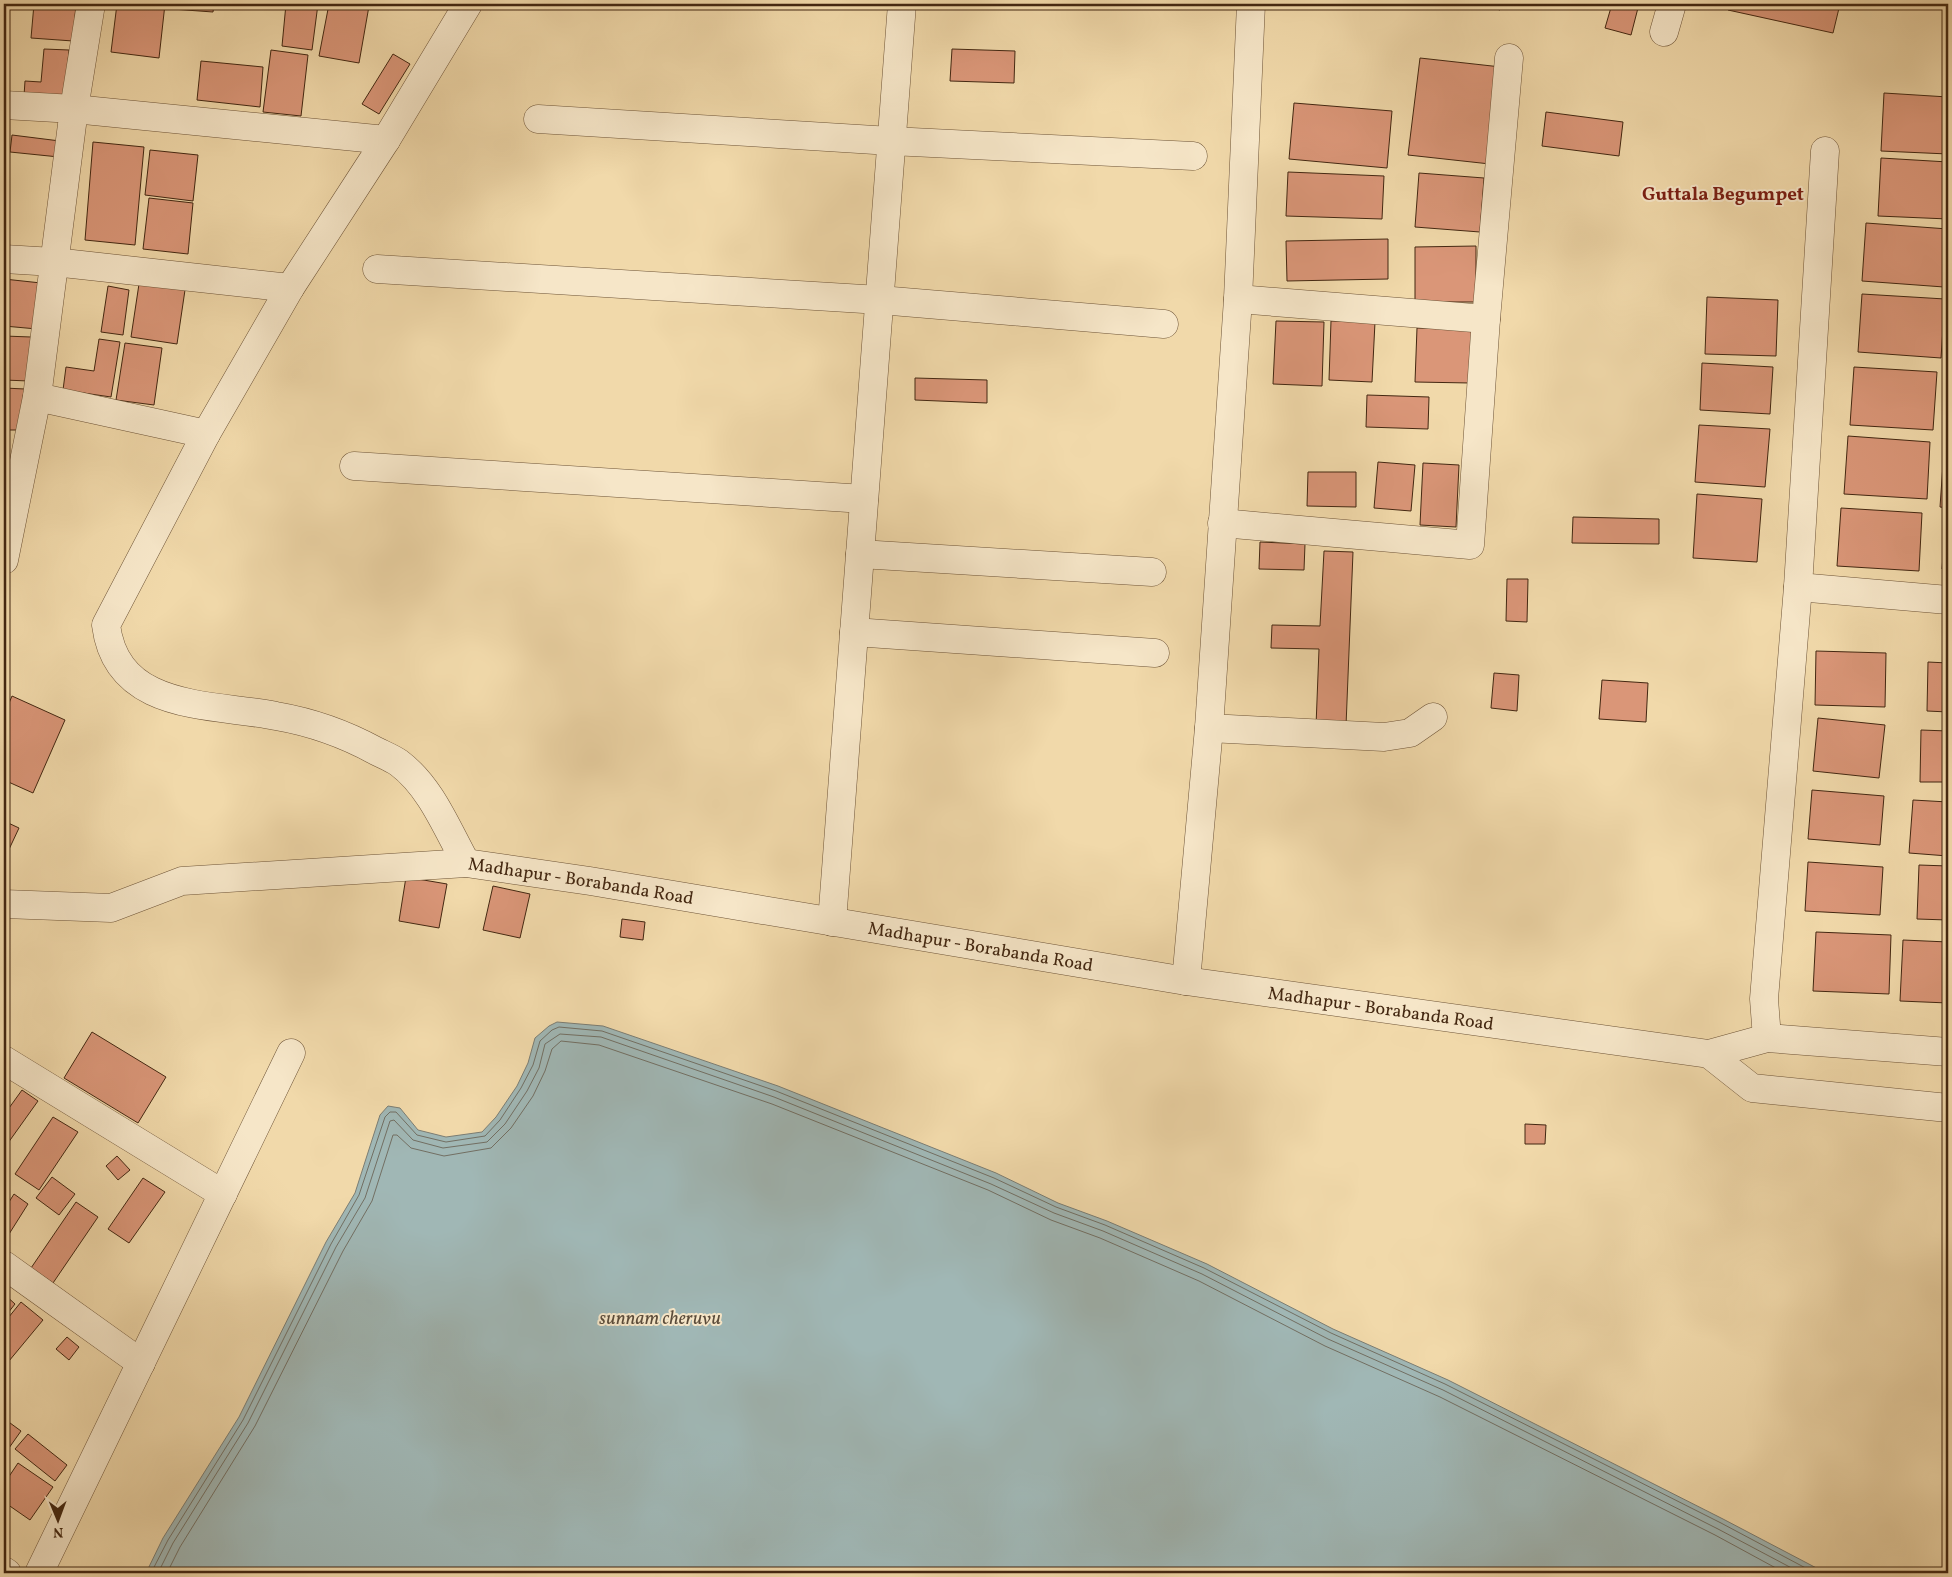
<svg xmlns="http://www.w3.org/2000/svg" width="1952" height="1577" font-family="Vollkorn,serif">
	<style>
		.water { fill: #a0b7b5; stroke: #7b7d73 }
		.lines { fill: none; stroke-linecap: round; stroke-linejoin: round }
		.shore { stroke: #726f63; stroke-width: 1 }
		.building { fill: #da9678; stroke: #432711 }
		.minor-casing { stroke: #6e5437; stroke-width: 29 }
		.minor { stroke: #f6e6c8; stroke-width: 28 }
		.labels { text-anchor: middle; stroke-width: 4; stroke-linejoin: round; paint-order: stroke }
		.street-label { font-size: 18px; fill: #432711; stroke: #f6e6c8 }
		.neighbourhood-label { font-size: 19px; font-weight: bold; fill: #7a1f14; stroke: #f6e6c8 }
		.water-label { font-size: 19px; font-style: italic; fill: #5a4b3a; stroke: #f6e6c8 }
	</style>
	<rect width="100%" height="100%" fill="#f1d9aa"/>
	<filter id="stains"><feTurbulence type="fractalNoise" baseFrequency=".004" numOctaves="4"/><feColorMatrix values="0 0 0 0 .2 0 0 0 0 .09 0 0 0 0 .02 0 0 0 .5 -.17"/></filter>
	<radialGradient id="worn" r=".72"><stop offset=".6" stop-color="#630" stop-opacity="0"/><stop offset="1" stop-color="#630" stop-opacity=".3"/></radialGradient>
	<path class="water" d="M 557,1022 L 603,1026 L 778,1086 L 996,1173 L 1058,1203 L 1107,1221 L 1207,1264 L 1333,1329 L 1448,1380 L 1723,1519 L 1826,1573 L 146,1573 L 163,1538 L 239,1417 L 326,1242 L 355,1193 L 380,1115 L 388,1106 L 400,1108 L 418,1130 L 446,1137 L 482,1132 L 496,1117 L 517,1086 L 528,1063 L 535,1038 L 549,1026 Z"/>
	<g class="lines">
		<path class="shore" d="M 151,1573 L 168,1540 L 243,1420 L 331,1244 L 359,1195 L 385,1117 L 390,1112 L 396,1112 L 417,1135 L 446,1142 L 485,1136 L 500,1120 L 521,1088 L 533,1065 L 540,1041 L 552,1030 L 559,1027 L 602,1031 L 776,1091 L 994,1178 L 1056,1207 L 1105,1225 L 1204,1268 L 1331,1333 L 1445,1384 L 1721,1523 L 1815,1573
			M 158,1573 L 173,1543 L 248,1423 L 336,1247 L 365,1198 L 390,1121 L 394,1120 L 413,1140 L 443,1148 L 487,1142 L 505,1124 L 527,1091 L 539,1068 L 545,1044 L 560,1034 L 601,1037 L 774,1097 L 991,1184 L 1054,1213 L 1103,1231 L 1202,1274 L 1328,1339 L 1443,1390 L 1718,1529 L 1801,1573
			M 167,1573 L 180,1547 L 255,1426 L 343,1251 L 372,1201 L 393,1135 L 397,1135 L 411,1148 L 444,1156 L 491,1148 L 511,1128 L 533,1096 L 545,1071 L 552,1049 L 561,1041 L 599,1045 L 772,1104 L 988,1190 L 1051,1220 L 1100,1238 L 1199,1281 L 1325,1346 L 1440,1397 L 1715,1535 L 1785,1573"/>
	</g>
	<path class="building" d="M 34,4 L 76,4 L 73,41 L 31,38 Z
		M 117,4 L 165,4 L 159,58 L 111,52 Z
		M 172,4 L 214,4 L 213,12 L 172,9 Z
		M 286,4 L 318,4 L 312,50 L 282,46 Z
		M 329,4 L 354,4 L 369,6 L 359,63 L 319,56 Z
		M 1479,4 L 1502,4 L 1500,10 Z
		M 1612,4 L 1639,4 L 1631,35 L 1605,28 Z
		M 1729,4 L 1840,4 L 1833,33 L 1728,10 Z
		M 44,49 L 69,50 L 65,99 L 24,96 L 25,81 L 41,82 Z
		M 952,49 L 1015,51 L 1014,83 L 950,81 Z
		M 271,50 L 308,55 L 301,116 L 263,112 Z
		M 393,54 L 410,64 L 379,114 L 362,104 Z
		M 1420,58 L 1501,67 L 1490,164 L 1408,155 Z
		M 201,61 L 263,67 L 260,107 L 197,100 Z
		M 4,70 L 9,70 L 7,95 L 4,94 Z
		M 1884,93 L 1948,97 L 1948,154 L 1881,151 Z
		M 1294,103 L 1392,111 L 1387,168 L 1289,159 Z
		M 1546,112 L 1623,122 L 1619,156 L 1542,146 Z
		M 12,135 L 60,141 L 59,157 L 10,152 Z
		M 93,142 L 144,147 L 135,245 L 85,240 Z
		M 150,150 L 198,155 L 193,201 L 145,195 Z
		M 1881,158 L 1948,162 L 1948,219 L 1878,216 Z
		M 1288,172 L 1384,176 L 1382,219 L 1286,216 Z
		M 1419,173 L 1484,178 L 1480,232 L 1415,227 Z
		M 149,198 L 193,203 L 188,254 L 143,249 Z
		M 1866,223 L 1948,229 L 1944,287 L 1862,281 Z
		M 1388,239 L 1388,279 L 1287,281 L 1286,241 Z
		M 1476,246 L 1476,302 L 1415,302 L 1415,247 Z
		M 4,279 L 41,283 L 37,329 L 4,326 Z
		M 139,284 L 185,290 L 177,344 L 131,337 Z
		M 108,286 L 129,290 L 123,335 L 101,332 Z
		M 1862,294 L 1945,299 L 1941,358 L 1858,352 Z
		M 1707,297 L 1778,300 L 1776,356 L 1705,354 Z
		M 1276,321 L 1324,322 L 1322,386 L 1273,384 Z
		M 1331,321 L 1375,322 L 1372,382 L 1329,380 Z
		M 1417,328 L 1472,329 L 1470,383 L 1415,382 Z
		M 4,336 L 31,337 L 29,381 L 4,380 Z
		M 99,339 L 120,342 L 111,397 L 63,390 L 66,367 L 94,371 Z
		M 125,343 L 162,348 L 154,405 L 116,400 Z
		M 1702,363 L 1773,367 L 1770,414 L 1700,410 Z
		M 1854,367 L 1937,372 L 1933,430 L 1850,425 Z
		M 915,378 L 987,380 L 987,403 L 915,400 Z
		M 4,388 L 25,389 L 25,430 L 4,430 Z
		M 1367,395 L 1429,397 L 1428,429 L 1366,427 Z
		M 1699,425 L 1770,429 L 1765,487 L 1695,482 Z
		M 1848,436 L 1930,442 L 1927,499 L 1844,494 Z
		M 1944,450 L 1948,450 L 1948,508 L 1940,507 Z
		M 1378,462 L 1415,465 L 1411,511 L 1374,508 Z
		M 1423,463 L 1459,465 L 1456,527 L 1420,525 Z
		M 1308,472 L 1356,472 L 1356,507 L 1307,506 Z
		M 1697,494 L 1762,499 L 1757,562 L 1693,558 Z
		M 1841,508 L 1922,513 L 1919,571 L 1837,566 Z
		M 1946,515 L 1948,515 L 1948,569 L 1942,569 Z
		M 1573,517 L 1659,519 L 1659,544 L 1572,543 Z
		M 1260,542 L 1305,544 L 1304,570 L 1259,569 Z
		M 1324,551 L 1353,552 L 1346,726 L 1316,726 L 1319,649 L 1271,648 L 1272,625 L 1320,626 Z
		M 1507,579 L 1528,579 L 1527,622 L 1506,621 Z
		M 1816,651 L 1886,653 L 1885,707 L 1815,705 Z
		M 1928,662 L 1948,663 L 1948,712 L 1927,711 Z
		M 1494,673 L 1519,675 L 1517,711 L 1491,708 Z
		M 1602,680 L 1648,683 L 1646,722 L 1599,719 Z
		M 12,696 L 65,720 L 33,793 L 4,780 L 4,715 Z
		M 1818,718 L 1885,725 L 1879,778 L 1813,771 Z
		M 1921,730 L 1948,731 L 1948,782 L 1920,782 Z
		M 1812,790 L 1884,796 L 1880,845 L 1808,839 Z
		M 1913,800 L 1948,802 L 1948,856 L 1909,853 Z
		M 4,821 L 19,828 L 4,860 Z
		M 1808,862 L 1883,867 L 1880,915 L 1805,911 Z
		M 1919,865 L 1948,866 L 1948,920 L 1917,919 Z
		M 406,877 L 447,884 L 439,928 L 399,921 Z
		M 493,886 L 530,894 L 520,938 L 483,930 Z
		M 622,919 L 645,922 L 643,940 L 620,937 Z
		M 1816,932 L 1891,935 L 1889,994 L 1813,991 Z
		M 1903,940 L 1948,942 L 1948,1003 L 1900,1001 Z
		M 92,1032 L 166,1077 L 138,1123 L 64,1078 Z
		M 22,1090 L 38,1101 L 8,1143 L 4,1140 L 4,1115 Z
		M 53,1117 L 78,1132 L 39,1190 L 15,1174 Z
		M 1525,1124 L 1546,1125 L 1545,1144 L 1525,1144 Z
		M 117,1156 L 130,1170 L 118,1180 L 106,1166 Z
		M 52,1177 L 75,1194 L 59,1215 L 36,1198 Z
		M 143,1178 L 165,1192 L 129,1243 L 108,1229 Z
		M 14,1194 L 28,1204 L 4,1242 L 4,1210 Z
		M 76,1202 L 98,1217 L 53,1283 L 31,1268 Z
		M 4,1294 L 15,1304 L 4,1318 Z
		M 21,1302 L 43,1320 L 4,1367 L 4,1323 Z
		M 67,1337 L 79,1347 L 69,1360 L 56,1349 Z
		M 6,1420 L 21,1431 L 4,1455 L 4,1423 Z
		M 28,1434 L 67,1465 L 55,1481 L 15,1449 Z
		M 18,1463 L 53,1487 L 30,1520 L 4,1502 L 4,1484 Z"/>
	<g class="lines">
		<g class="minor-casing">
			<g id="minor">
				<path d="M 1664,32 L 1672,4"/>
				<path d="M 4,105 L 74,109 L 386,140"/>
				<path d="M 538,119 L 891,141 L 1193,156"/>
				<path d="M 4,259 L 54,262 L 290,288"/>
				<path d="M 377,269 L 880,300 L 1164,324"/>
				<path d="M 1238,299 L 1486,319"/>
				<path d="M 37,397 L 206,434"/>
				<path d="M 354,466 L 864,499"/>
				<path d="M 1222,523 L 1470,545 L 1486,319 L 1509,58"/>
				<path d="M 860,554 L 1152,572"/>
				<path d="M 4,560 L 37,397 L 74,109 L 91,4"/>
				<path d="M 1798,587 L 1948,600"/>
				<path d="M 854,632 L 1155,653"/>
				<path d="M 1209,728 L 1384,737 L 1410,733 L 1433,717"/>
				<path d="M 466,863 C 447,829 431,787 399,763 C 392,758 384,755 376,751 C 345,734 311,722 276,716 C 211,703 117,712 106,625 L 206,434 L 290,288 L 386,140 L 468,4"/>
				<path id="s1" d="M 4,904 L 111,908 L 182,881 L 466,863 L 590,881 L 1186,981 L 1709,1054 L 1752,1088 L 1948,1108"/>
				<path d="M 832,922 L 902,4"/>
				<path d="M 1186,981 L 1209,728 L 1238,299 L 1251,4"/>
				<path d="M 1767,1038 L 1764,999 L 1798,587 L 1825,151"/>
				<path d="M 1709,1054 L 1767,1038 L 1948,1052"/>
				<path d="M 4,1060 L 223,1194"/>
				<path d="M 4,1265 L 141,1363"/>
				<path d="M 4,1571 L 7,1573"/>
				<path d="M 39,1573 L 291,1053"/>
			</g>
		</g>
		<use href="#minor" class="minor"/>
	</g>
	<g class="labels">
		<g class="street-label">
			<text dy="6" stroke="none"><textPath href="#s1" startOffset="584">Madhapur - Borabanda Road</textPath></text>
			<text dy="6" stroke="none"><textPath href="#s1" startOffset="989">Madhapur - Borabanda Road</textPath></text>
			<text dy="6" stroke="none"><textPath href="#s1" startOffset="1394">Madhapur - Borabanda Road</textPath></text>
		</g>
		<g class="neighbourhood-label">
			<text x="1723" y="200">Guttala Begumpet</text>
		</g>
		<g class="water-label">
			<text x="660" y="1324">sunnam cheruvu</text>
		</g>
	</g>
	<rect width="1952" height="1577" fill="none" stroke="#f1d9aa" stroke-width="20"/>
	<rect x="5" y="5" width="1942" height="1567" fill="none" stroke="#432711" stroke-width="2.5"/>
	<rect x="10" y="10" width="1932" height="1557" fill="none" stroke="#432711"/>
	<g transform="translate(58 1520) rotate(179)" stroke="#f6e6c8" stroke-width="4" paint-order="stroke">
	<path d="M0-4L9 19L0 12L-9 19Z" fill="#432711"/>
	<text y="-8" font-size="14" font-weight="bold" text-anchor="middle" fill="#432711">N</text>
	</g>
	<rect width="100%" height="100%" filter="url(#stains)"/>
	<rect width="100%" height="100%" fill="url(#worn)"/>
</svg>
